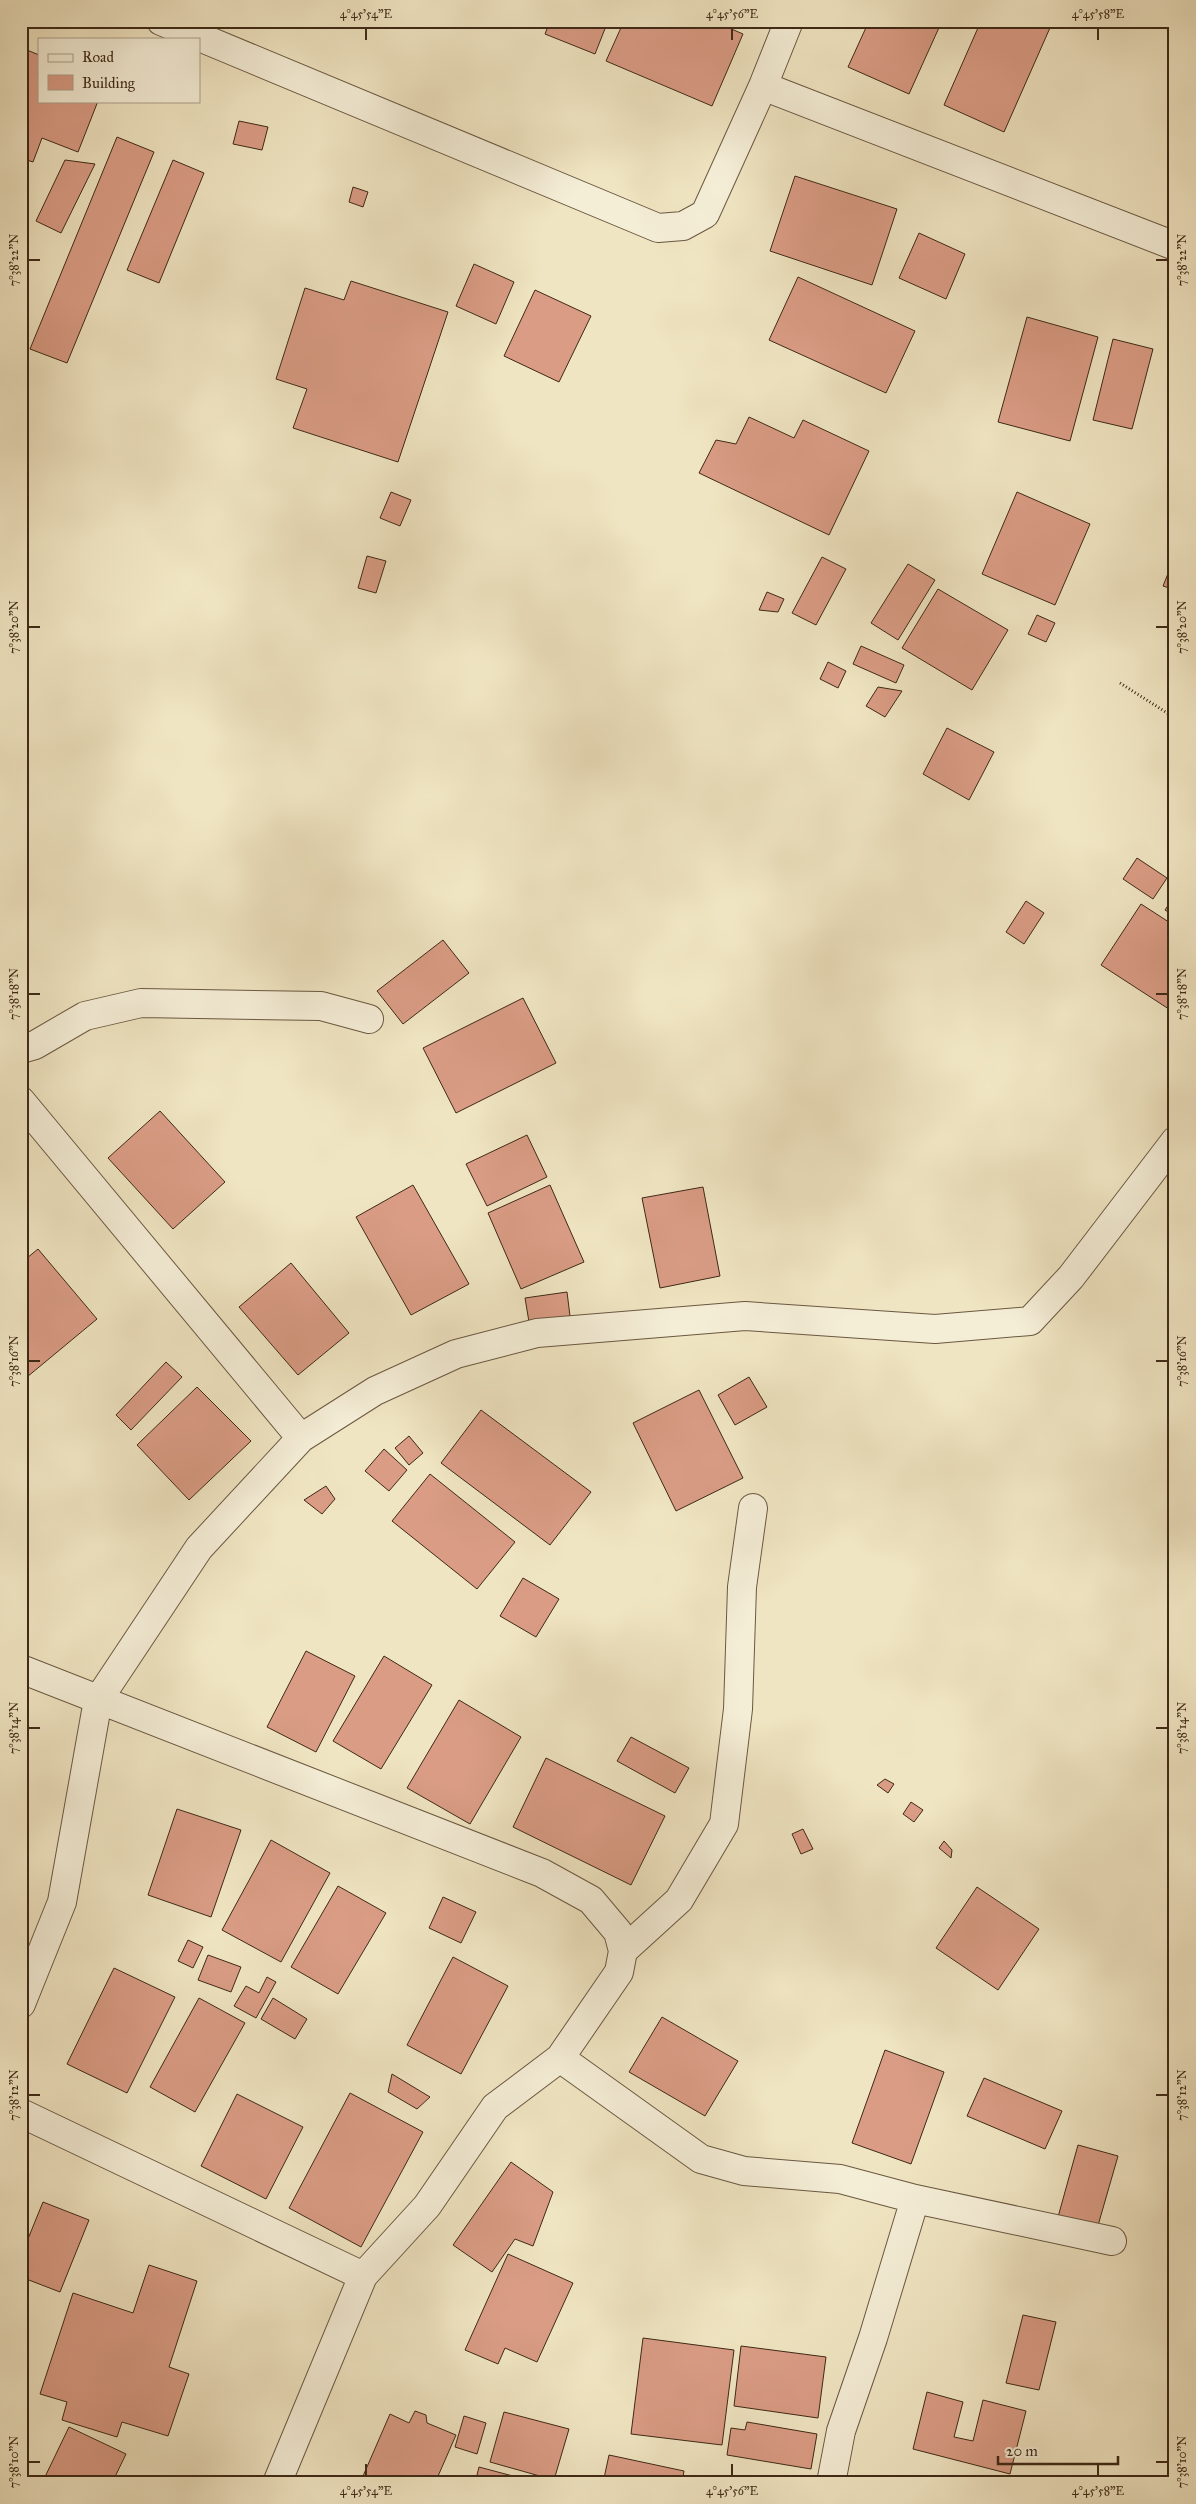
<svg xmlns="http://www.w3.org/2000/svg" width="1196" height="2504" font-family="'IM FELL Great Primer',serif">
	<style>
		.building { fill: #da9c85; stroke: #3e2916 }
		.lines { fill: none; stroke-linecap: round; stroke-linejoin: round }
		.street-casing { stroke: #6a5841; stroke-width: 30 }
		.path { stroke: #3e2916; stroke-width: 3; stroke-dasharray: 1 2.5; stroke-linecap: butt }
		.street { stroke: #f5eed7; stroke-width: 28 }
		.ticks { fill: none; stroke: #3e2916; stroke-width: 2 }
		.neatline { fill: none; stroke: #3e2916; stroke-width: 2 }
		.ticks-label { font-size: 12px; text-anchor: middle; fill: #3e2916 }
	</style>
	<rect width="100%" height="100%" fill="#f0e5c2"/>
	<filter id="stains"><feTurbulence type="fractalNoise" baseFrequency=".004" numOctaves="4"/><feColorMatrix values="0 0 0 0 .2 0 0 0 0 .09 0 0 0 0 .02 0 0 0 .5 -.17"/></filter>
	<radialGradient id="worn" r=".72"><stop offset=".6" stop-color="#630" stop-opacity="0"/><stop offset="1" stop-color="#630" stop-opacity=".3"/></radialGradient>
	<path class="building" d="M 550,21 L 608,21 L 595,54 L 545,34 Z
		M 624,21 L 713,21 L 743,34 L 712,106 L 606,61 Z
		M 869,21 L 942,21 L 909,94 L 848,67 Z
		M 981,21 L 1053,21 L 1004,132 L 944,105 Z
		M 27,50 L 39,55 L 39,101 L 98,101 L 78,152 L 42,138 L 33,162 L 21,158 L 21,64 Z
		M 239,121 L 268,127 L 262,150 L 233,144 Z
		M 117,137 L 154,152 L 67,363 L 30,349 Z
		M 65,160 L 95,164 L 61,233 L 36,221 Z
		M 173,160 L 204,173 L 159,283 L 127,270 Z
		M 795,176 L 897,209 L 872,285 L 770,251 Z
		M 353,187 L 368,192 L 363,207 L 349,202 Z
		M 919,233 L 965,254 L 946,299 L 899,278 Z
		M 474,264 L 514,282 L 496,324 L 456,306 Z
		M 798,277 L 915,331 L 886,393 L 769,340 Z
		M 351,281 L 448,312 L 398,462 L 293,428 L 307,389 L 276,379 L 305,288 L 344,300 Z
		M 535,290 L 591,316 L 559,382 L 504,356 Z
		M 1027,317 L 1098,337 L 1070,441 L 998,422 Z
		M 1113,339 L 1153,349 L 1132,429 L 1093,420 Z
		M 749,417 L 794,438 L 803,420 L 869,451 L 829,535 L 699,473 L 716,440 L 736,444 Z
		M 391,492 L 411,500 L 400,526 L 380,518 Z
		M 1017,492 L 1090,524 L 1055,605 L 982,574 Z
		M 367,556 L 386,561 L 376,593 L 358,588 Z
		M 1175,556 L 1175,590 L 1163,586 Z
		M 822,557 L 846,569 L 816,625 L 792,613 Z
		M 908,564 L 935,580 L 898,640 L 871,623 Z
		M 938,589 L 1008,630 L 972,690 L 902,648 Z
		M 767,592 L 784,599 L 778,612 L 759,610 Z
		M 1037,615 L 1055,623 L 1046,642 L 1028,634 Z
		M 1175,636 L 1175,651 L 1169,649 Z
		M 861,646 L 904,665 L 896,683 L 853,664 Z
		M 828,662 L 846,671 L 838,688 L 820,679 Z
		M 878,687 L 902,691 L 885,717 L 866,706 Z
		M 947,728 L 994,752 L 969,800 L 923,774 Z
		M 1137,858 L 1167,878 L 1153,899 L 1123,879 Z
		M 1175,895 L 1175,916 L 1165,910 Z
		M 1026,901 L 1044,913 L 1024,944 L 1006,932 Z
		M 1141,904 L 1175,926 L 1175,1013 L 1101,965 Z
		M 443,940 L 469,973 L 403,1024 L 377,991 Z
		M 523,998 L 556,1063 L 456,1113 L 423,1048 Z
		M 160,1111 L 225,1182 L 173,1229 L 108,1158 Z
		M 527,1135 L 547,1177 L 487,1206 L 466,1164 Z
		M 413,1185 L 469,1284 L 411,1315 L 356,1217 Z
		M 550,1185 L 584,1262 L 521,1289 L 488,1213 Z
		M 703,1187 L 720,1276 L 660,1288 L 642,1198 Z
		M 38,1249 L 97,1319 L 21,1382 L 21,1263 Z
		M 291,1263 L 349,1333 L 298,1375 L 239,1307 Z
		M 567,1292 L 570,1316 L 529,1322 L 525,1298 Z
		M 166,1362 L 182,1377 L 131,1430 L 116,1415 Z
		M 749,1377 L 767,1407 L 735,1425 L 718,1395 Z
		M 197,1387 L 251,1441 L 189,1500 L 137,1445 Z
		M 699,1390 L 743,1478 L 676,1511 L 633,1423 Z
		M 481,1410 L 591,1492 L 550,1545 L 441,1463 Z
		M 409,1436 L 423,1453 L 409,1465 L 395,1448 Z
		M 384,1449 L 407,1470 L 389,1491 L 365,1471 Z
		M 430,1474 L 515,1542 L 477,1589 L 392,1521 Z
		M 326,1486 L 335,1499 L 322,1514 L 304,1500 Z
		M 523,1578 L 559,1599 L 536,1637 L 500,1616 Z
		M 306,1651 L 355,1676 L 316,1752 L 267,1727 Z
		M 384,1656 L 432,1685 L 381,1769 L 333,1741 Z
		M 459,1700 L 521,1737 L 470,1824 L 407,1788 Z
		M 631,1737 L 689,1768 L 675,1793 L 617,1761 Z
		M 546,1758 L 665,1816 L 631,1885 L 513,1827 Z
		M 885,1779 L 894,1784 L 888,1793 L 877,1785 Z
		M 911,1802 L 923,1810 L 914,1822 L 903,1814 Z
		M 177,1809 L 241,1830 L 211,1917 L 148,1895 Z
		M 803,1829 L 813,1849 L 801,1854 L 792,1834 Z
		M 271,1840 L 330,1873 L 281,1962 L 222,1930 Z
		M 944,1841 L 952,1850 L 951,1858 L 939,1848 Z
		M 338,1886 L 386,1913 L 338,1994 L 291,1967 Z
		M 977,1887 L 1039,1929 L 998,1990 L 936,1948 Z
		M 443,1897 L 476,1912 L 461,1943 L 429,1928 Z
		M 188,1940 L 203,1947 L 193,1968 L 178,1961 Z
		M 208,1955 L 241,1967 L 231,1992 L 198,1980 Z
		M 453,1957 L 508,1986 L 461,2074 L 407,2045 Z
		M 114,1968 L 175,1997 L 127,2093 L 67,2064 Z
		M 267,1977 L 276,1982 L 256,2018 L 234,2006 L 246,1986 L 259,1993 Z
		M 199,1998 L 245,2023 L 195,2112 L 150,2087 Z
		M 273,1998 L 307,2019 L 295,2039 L 261,2019 Z
		M 662,2017 L 738,2061 L 705,2116 L 629,2072 Z
		M 885,2050 L 944,2072 L 911,2164 L 852,2143 Z
		M 392,2074 L 430,2097 L 417,2109 L 388,2092 Z
		M 984,2078 L 1062,2111 L 1045,2149 L 967,2116 Z
		M 350,2093 L 423,2132 L 361,2247 L 289,2208 Z
		M 237,2094 L 303,2127 L 266,2199 L 201,2166 Z
		M 1078,2145 L 1118,2156 L 1097,2229 L 1058,2217 Z
		M 511,2162 L 553,2192 L 533,2246 L 515,2239 L 492,2272 L 453,2245 Z
		M 43,2202 L 89,2220 L 60,2292 L 21,2277 L 21,2256 Z
		M 508,2254 L 573,2283 L 537,2362 L 505,2348 L 498,2364 L 465,2350 Z
		M 149,2265 L 197,2281 L 169,2367 L 189,2374 L 168,2436 L 122,2422 L 117,2437 L 62,2420 L 67,2402 L 40,2394 L 73,2293 L 133,2313 Z
		M 1023,2315 L 1056,2322 L 1039,2390 L 1006,2383 Z
		M 643,2338 L 734,2350 L 722,2445 L 631,2434 Z
		M 741,2346 L 826,2357 L 818,2418 L 734,2406 Z
		M 927,2392 L 963,2402 L 954,2437 L 973,2441 L 983,2400 L 1026,2411 L 1010,2474 L 913,2449 Z
		M 415,2411 L 426,2415 L 427,2423 L 456,2435 L 435,2483 L 360,2483 L 390,2414 L 409,2423 Z
		M 504,2412 L 569,2429 L 554,2480 L 490,2462 Z
		M 464,2416 L 486,2423 L 477,2454 L 455,2447 Z
		M 747,2422 L 817,2434 L 811,2469 L 727,2455 L 731,2428 L 745,2430 Z
		M 69,2427 L 126,2454 L 112,2483 L 42,2483 Z
		M 609,2455 L 684,2471 L 682,2483 L 603,2483 Z
		M 479,2467 L 539,2483 L 475,2483 Z
		M 336,2478 L 350,2483 L 334,2483 Z"/>
	<g class="lines">
		<g class="street-casing">
			<path id="street" d="M 161,21 L 658,228 L 683,226 L 705,214 L 763,86 L 789,21
				M 763,86 L 1175,246
				M 21,1049 L 35,1045 L 85,1016 L 141,1003 L 321,1006 L 369,1019
				M 21,1101 L 301,1438
				M 21,1669 L 542,1873 L 591,1900 L 618,1932 L 623,1951 L 619,1972 L 560,2058 L 495,2107 L 427,2206 L 363,2276 L 277,2483
				M 623,1951 L 679,1900 L 724,1824 L 738,1709 L 742,1587 L 753,1508
				M 21,2004 L 62,1902 L 98,1700 L 199,1548 L 301,1438 L 375,1391 L 456,1354 L 537,1333 L 745,1316 L 935,1329 L 1030,1321 L 1071,1277 L 1175,1141
				M 560,2058 L 701,2159 L 744,2171 L 840,2179 L 915,2199 L 1112,2241
				M 21,2113 L 363,2276
				M 831,2483 L 841,2431 L 873,2338 L 915,2199"/>
		</g>
		<path class="path" d="M 1120,683 L 1175,718"/>
		<use href="#street" class="street"/>
	</g>
	<path class="ticks" d="M 366,28 L 366,40M 732,28 L 732,40M 1098,28 L 1098,40M 28,260 L 40,260M 1156,260 L 1168,260M 28,627 L 40,627M 1156,627 L 1168,627M 28,994 L 40,994M 1156,994 L 1168,994M 28,1361 L 40,1361M 1156,1361 L 1168,1361M 28,1728 L 40,1728M 1156,1728 L 1168,1728M 28,2095 L 40,2095M 1156,2095 L 1168,2095M 28,2462 L 40,2462M 1156,2462 L 1168,2462M 366,2464 L 366,2476M 732,2464 L 732,2476M 1098,2464 L 1098,2476"/>
	<rect width="1196" height="2504" fill="none" stroke="#f0e5c2" stroke-width="55"/>
	<rect x="38" y="38" width="162" height="65" fill="#f5eed7" stroke="#ac9f8a"/>
	<rect x="48" y="54" width="25" height="8" fill="#f5eed7" stroke="#ac9f8a"/>
	<text x="82" y="62" font-size="15" fill="#3e2916">Road</text>
	<rect x="48" y="75" width="25" height="15" fill="#da9c85" stroke="#ac9f8a"/>
	<text x="82" y="88" font-size="15" fill="#3e2916">Building</text>
	<path d="M998 2456v8h120v-8" fill="none" stroke="#3e2916" stroke-width="2.5"/>
	<text x="1006" y="2456" font-size="15" fill="#3e2916" stroke="#f5eed7" stroke-width="4" paint-order="stroke">20 m</text>
	<rect x="28" y="28" width="1140" height="2448" class="neatline"/>
	<g class="ticks-label">
		<text x="366" y="18">4°45'54"E</text>
		<text x="732" y="18">4°45'56"E</text>
		<text x="1098" y="18">4°45'58"E</text>
		<text transform="translate(14 260) rotate(-90)" y="4">7°38'22"N</text>
		<text transform="translate(1182 260) rotate(-90)" y="4">7°38'22"N</text>
		<text transform="translate(14 627) rotate(-90)" y="4">7°38'20"N</text>
		<text transform="translate(1182 627) rotate(-90)" y="4">7°38'20"N</text>
		<text transform="translate(14 994) rotate(-90)" y="4">7°38'18"N</text>
		<text transform="translate(1182 994) rotate(-90)" y="4">7°38'18"N</text>
		<text transform="translate(14 1361) rotate(-90)" y="4">7°38'16"N</text>
		<text transform="translate(1182 1361) rotate(-90)" y="4">7°38'16"N</text>
		<text transform="translate(14 1728) rotate(-90)" y="4">7°38'14"N</text>
		<text transform="translate(1182 1728) rotate(-90)" y="4">7°38'14"N</text>
		<text transform="translate(14 2095) rotate(-90)" y="4">7°38'12"N</text>
		<text transform="translate(1182 2095) rotate(-90)" y="4">7°38'12"N</text>
		<text transform="translate(14 2462) rotate(-90)" y="4">7°38'10"N</text>
		<text transform="translate(1182 2462) rotate(-90)" y="4">7°38'10"N</text>
		<text x="366" y="2495">4°45'54"E</text>
		<text x="732" y="2495">4°45'56"E</text>
		<text x="1098" y="2495">4°45'58"E</text>
	</g>
	<rect width="100%" height="100%" filter="url(#stains)"/>
	<rect width="100%" height="100%" fill="url(#worn)"/>
</svg>
